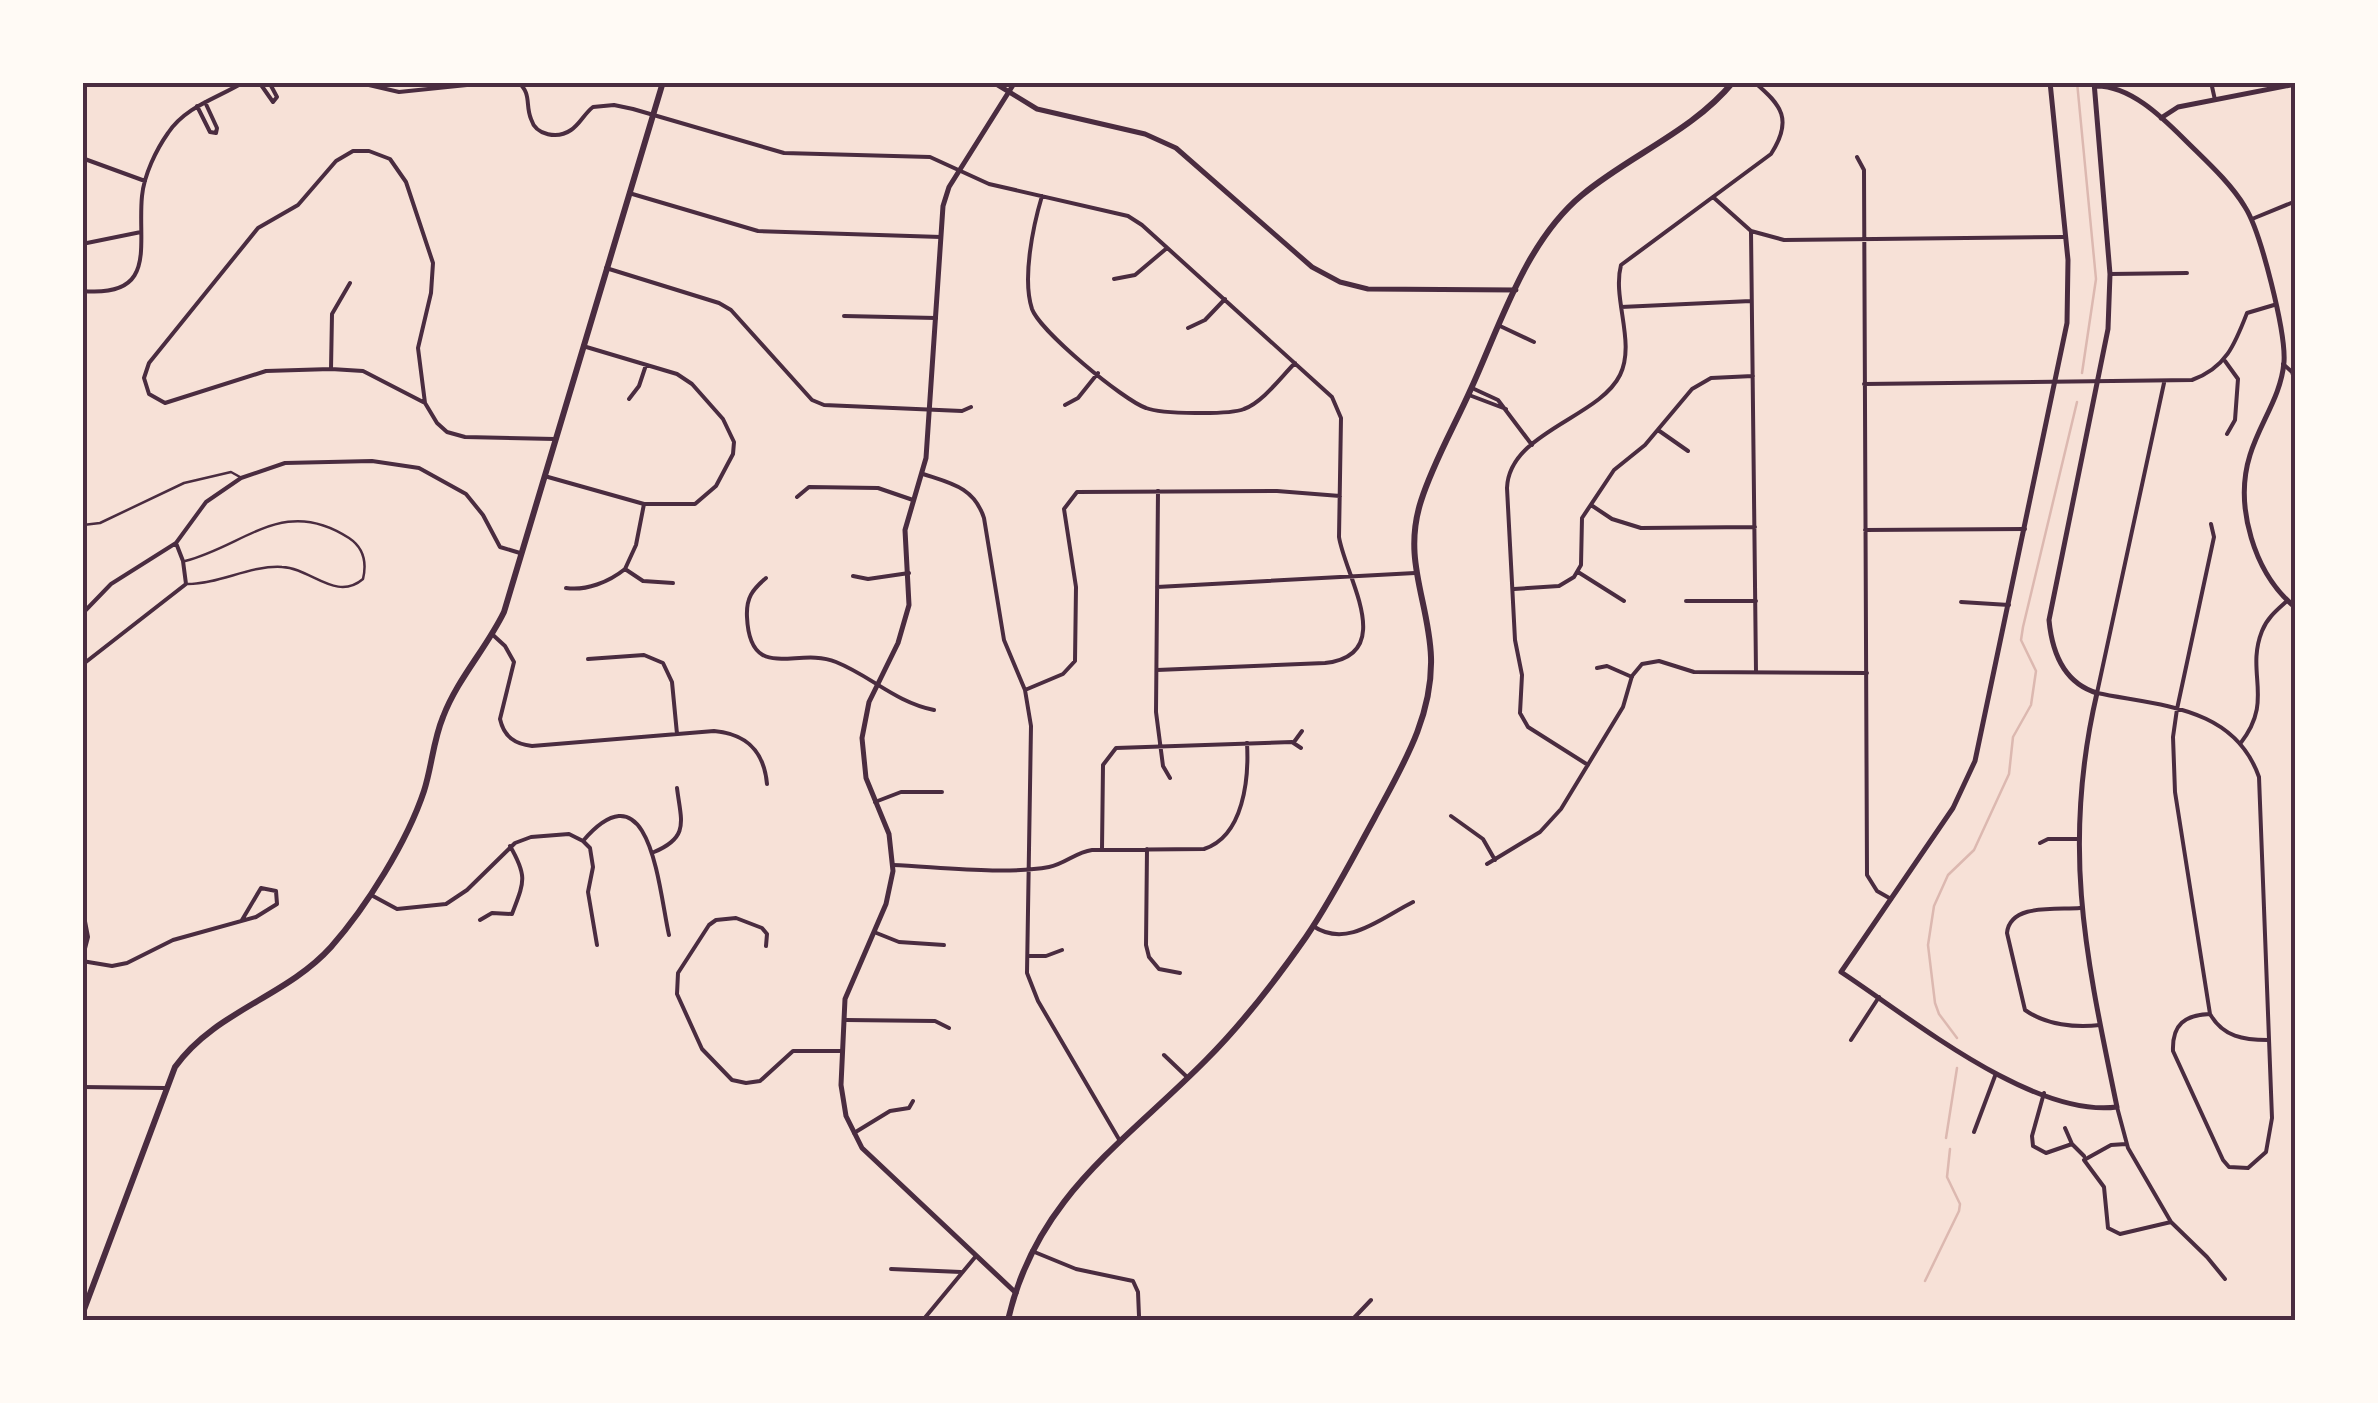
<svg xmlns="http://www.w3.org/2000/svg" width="2378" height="1403" font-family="Inter,sans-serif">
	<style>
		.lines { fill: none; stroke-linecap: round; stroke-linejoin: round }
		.stream { stroke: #dcb8b0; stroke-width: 2.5 }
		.service { stroke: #4a2c40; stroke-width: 2.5 }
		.minor { stroke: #4a2c40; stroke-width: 4 }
		.tertiary { stroke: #4a2c40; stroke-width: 5 }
		.secondary { stroke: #4a2c40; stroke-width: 6 }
		.neatline { fill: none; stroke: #4a2c40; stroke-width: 4 }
	</style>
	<rect width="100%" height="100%" fill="#f7e1d7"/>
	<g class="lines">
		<path class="stream" d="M 2077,82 L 2096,279 L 2082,373
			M 1957,1038 L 1939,1014 L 1935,1003 L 1928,945 L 1934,906 L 1948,875 L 1974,850 L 2009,774 L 2013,737 L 2031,705 L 2036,671 L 2021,640 L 2023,627 L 2077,402
			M 1946,1138 L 1957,1068
			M 1925,1281 L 1959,1211 L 1960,1204 L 1947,1177 L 1950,1149"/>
		<path class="service" d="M 83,525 L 100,523 L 184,483 L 231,472 L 240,477
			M 185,561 C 245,546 283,495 349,538 C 364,548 367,562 363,579 C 336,602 311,568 282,567 C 251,565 219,584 188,584"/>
		<path class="minor" d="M 259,82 L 273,102 L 277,97 L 269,82
			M 356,82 L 399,92 L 496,82
			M 518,82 C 532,94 525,104 531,119 C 536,136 558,139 571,130 C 580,124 584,114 593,107 L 614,105 L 633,109 L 784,153 L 930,157 L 989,184 L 1128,216 L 1142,225 L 1332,397 L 1341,418 L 1339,537 C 1345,576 1398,655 1325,663 L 1157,670
			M 2211,82 L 2215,100
			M 197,106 L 210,132 L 216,133 L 217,128 L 205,102
			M 1857,157 L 1864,170 L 1867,875 L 1877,891 L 1891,899
			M 82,158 L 145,181
			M 629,193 L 758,231 L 941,237
			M 1042,196 C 1033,226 1022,279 1032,309 C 1040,331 1123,400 1146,408 C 1161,414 1230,415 1244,409 C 1263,402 1281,377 1295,363
			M 1713,197 L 1751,231 L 1784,240 L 2064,237
			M 2252,219 L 2296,201
			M 1751,231 L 1756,672
			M 82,244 L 141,232
			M 606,268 L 719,303 L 731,310 L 812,400 L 824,405 L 962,411 L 971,407
			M 2110,274 L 2187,273
			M 1114,279 L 1135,275 L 1167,248
			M 82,291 C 159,298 137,245 142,196 C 144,175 156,150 168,133 C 186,106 218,98 244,82
			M 1621,307 L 1751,301
			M 844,316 L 936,318
			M 1500,326 L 1534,342
			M 1188,328 L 1205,320 L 1225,299
			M 2225,361 L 2238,379 L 2235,420 L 2227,434
			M 2283,364 L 2292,372 L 2296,383
			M 331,369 L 332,314 L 350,283
			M 2164,383 L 2097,693 C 2160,706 2234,706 2259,777 L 2272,1118 L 2266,1152 L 2248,1168 L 2229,1167 L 2223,1160 L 2173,1051 C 2172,1024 2185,1015 2210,1014
			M 1864,384 L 2192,380 C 2226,368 2235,344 2247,313 L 2274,305
			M 1472,388 L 1498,400 L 1532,445
			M 1469,395 L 1506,409
			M 629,399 L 639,386 L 646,365
			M 425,403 L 363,371 L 331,369 L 266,371 L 165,403 L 149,394 L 144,378 L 149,363 L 258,228 L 298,205 L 336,161 L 353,151 L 369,151 L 390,159 L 406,182 L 433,263 L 431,293 L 418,348 L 425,403 L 437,423 L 447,432 L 465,437 L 555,439
			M 1065,405 L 1078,398 L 1098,373
			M 1658,430 L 1688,451
			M 923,474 C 950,483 974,487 984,518 L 1004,640 L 1025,690 L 1031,726 L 1027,973 L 1038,1001 L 1120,1141
			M 548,477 L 644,504 L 695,504 L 716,486 L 733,454 L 734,442 L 723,419 L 692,384 L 677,374 L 583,346
			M 1158,491 L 1156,712 L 1163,766 L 1170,778
			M 797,497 L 809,487 L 878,488 L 913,500
			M 1591,505 L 1612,519 L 1641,528 L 1755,527
			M 2211,524 L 2214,537 L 2177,709 L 2173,737 L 2175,792 L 2210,1014 C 2223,1037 2244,1040 2268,1040
			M 1865,530 L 2025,529
			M 625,569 L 636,545 L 644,504
			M 1578,572 L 1624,601
			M 853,576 L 868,579 L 909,573
			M 766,578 C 752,590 746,598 747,617 C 750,684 797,646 836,662 C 871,676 895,702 934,710
			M 1157,587 L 1415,573
			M 566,588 C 586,591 609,582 625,569 L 643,581 L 673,583
			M 1514,589 L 1559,586 L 1574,577 L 1581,565 L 1582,518 L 1614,470 L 1645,445 L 1692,389 L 1711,378 L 1753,376
			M 1686,601 L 1756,601
			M 1961,602 L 2009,605
			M 82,614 L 111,584 L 176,543 L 206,502 L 241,478 L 285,463 L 372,461 L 419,468 L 466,494 L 483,515 L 500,547 L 520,553
			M 493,635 L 505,646 L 514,662 L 500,719 C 504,737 515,744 532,746 L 714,731 C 747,734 764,751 767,784
			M 588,659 L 644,655 L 663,663 L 672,682 L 677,734
			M 82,665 L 186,584 L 183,561 L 176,543
			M 1597,668 L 1607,666 L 1632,677
			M 1025,690 L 1063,674 L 1075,661 L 1076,587 L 1064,509 L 1077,492 L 1277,491 L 1340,496
			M 1294,742 L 1302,731
			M 2240,744 C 2275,700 2245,674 2262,631 C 2267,618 2277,610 2287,601
			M 1588,765 L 1528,727 L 1520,713 L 1522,675 L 1515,640 L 1507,488 C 1509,432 1599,418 1620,375 C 1636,342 1612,299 1621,265 L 1771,154 C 1793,120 1782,105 1754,82
			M 875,802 L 901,792 L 942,792
			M 1451,816 L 1483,839 L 1495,860
			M 583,841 C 651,762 659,892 669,935
			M 2040,843 L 2048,839 L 2078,839
			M 1102,849 L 1103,765 L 1116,748 L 1292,742 L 1301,748
			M 1147,849 L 1146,945 L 1149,957 L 1159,969 L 1180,973
			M 654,852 C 690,837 681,821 677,788
			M 1487,864 L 1540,832 L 1561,809 L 1623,707 L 1632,676 L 1642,664 L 1659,661 L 1694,672 L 1867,673
			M 893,865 C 940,867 1005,875 1049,867 C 1065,864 1076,852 1092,850 L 1204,849 C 1244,836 1249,778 1247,743
			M 373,896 L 397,909 L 446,904 L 467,890 L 515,843 L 531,837 L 569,834 L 583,841 L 590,848 L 593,867 L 588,892 L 597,945
			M 82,906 L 88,937 L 82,960
			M 2080,908 C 2057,910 2010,903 2007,933 L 2025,1010 C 2046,1025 2076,1028 2100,1025
			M 480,920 L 492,913 L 512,914 C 524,882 528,877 510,846
			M 1313,926 C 1347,949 1381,918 1413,902
			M 874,932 L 899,942 L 944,945
			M 766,946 L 767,934 L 762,928 L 736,918 L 716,920 L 709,925 L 678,973 L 677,994 L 702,1049 L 732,1080 L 746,1083 L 760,1081 L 793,1051 L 842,1051
			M 1028,956 L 1046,956 L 1062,950
			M 82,961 L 112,966 L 127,963 L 173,940 L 256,917 L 277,904 L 276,891 L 261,888 L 242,920
			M 846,1020 L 935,1021 L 949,1028
			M 1851,1040 L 1879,997
			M 1164,1055 L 1186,1076
			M 82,1087 L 165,1088
			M 2044,1093 L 2032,1136 L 2033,1146 L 2046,1153 L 2072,1144 L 2084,1156
			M 2117,1107 L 2128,1148 L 2171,1222 L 2207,1257 L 2225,1279
			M 2065,1128 L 2072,1144
			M 1974,1132 L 1995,1076
			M 854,1133 L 890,1111 L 909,1108 L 913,1101
			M 2126,1144 L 2111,1145 L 2084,1160 L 2104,1187 L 2108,1228 L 2120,1234 L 2171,1222
			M 1032,1251 L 1076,1269 L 1133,1281 L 1138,1292 L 1139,1316
			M 891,1269 L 961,1272
			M 923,1320 L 976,1256
			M 1352,1320 L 1371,1300"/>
		<path class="tertiary" d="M 993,82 L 1037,109 L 1145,134 L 1176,148 L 1312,267 L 1340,282 L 1368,289 L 1516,290
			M 1015,82 L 949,187 L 943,206 L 926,458 L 905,530 L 909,605 L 898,643 L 869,702 L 862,738 L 866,778 L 889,834 L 893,871 L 886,904 L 845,999 L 841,1085 L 846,1116 L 862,1148 L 1016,1293
			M 2050,82 L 2068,260 L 2067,323 L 1975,761 L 1953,808 L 1841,972 C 1911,1018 2032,1118 2117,1107 C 2086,957 2061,847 2097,693 C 2064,683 2052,652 2049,620 L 2108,329 L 2110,274 L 2094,82
			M 2095,86 C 2129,85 2161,116 2184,139 C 2205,160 2230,182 2245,207 C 2261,232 2286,333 2284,362 C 2281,397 2260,422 2250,455 C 2234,506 2254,574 2296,608
			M 2161,118 L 2178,107 L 2296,84"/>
		<path class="secondary" d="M 82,1315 L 175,1067 C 215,1011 286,997 331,947 C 367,906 407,842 424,791 C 432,766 433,741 443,717 C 458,678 486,649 504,612 L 663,82
			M 1008,1320 C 1036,1197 1123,1144 1206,1060 C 1243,1023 1276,980 1306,937 C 1332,899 1352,859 1374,819 C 1401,768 1433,718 1431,657 C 1429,601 1402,560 1421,501 C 1433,463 1454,427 1470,391 C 1500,326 1525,242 1582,195 C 1630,155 1693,131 1733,82"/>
	</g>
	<rect width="2378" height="1403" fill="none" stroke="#fffaf5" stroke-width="170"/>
	<rect x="85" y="85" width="2208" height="1233" class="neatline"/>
</svg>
